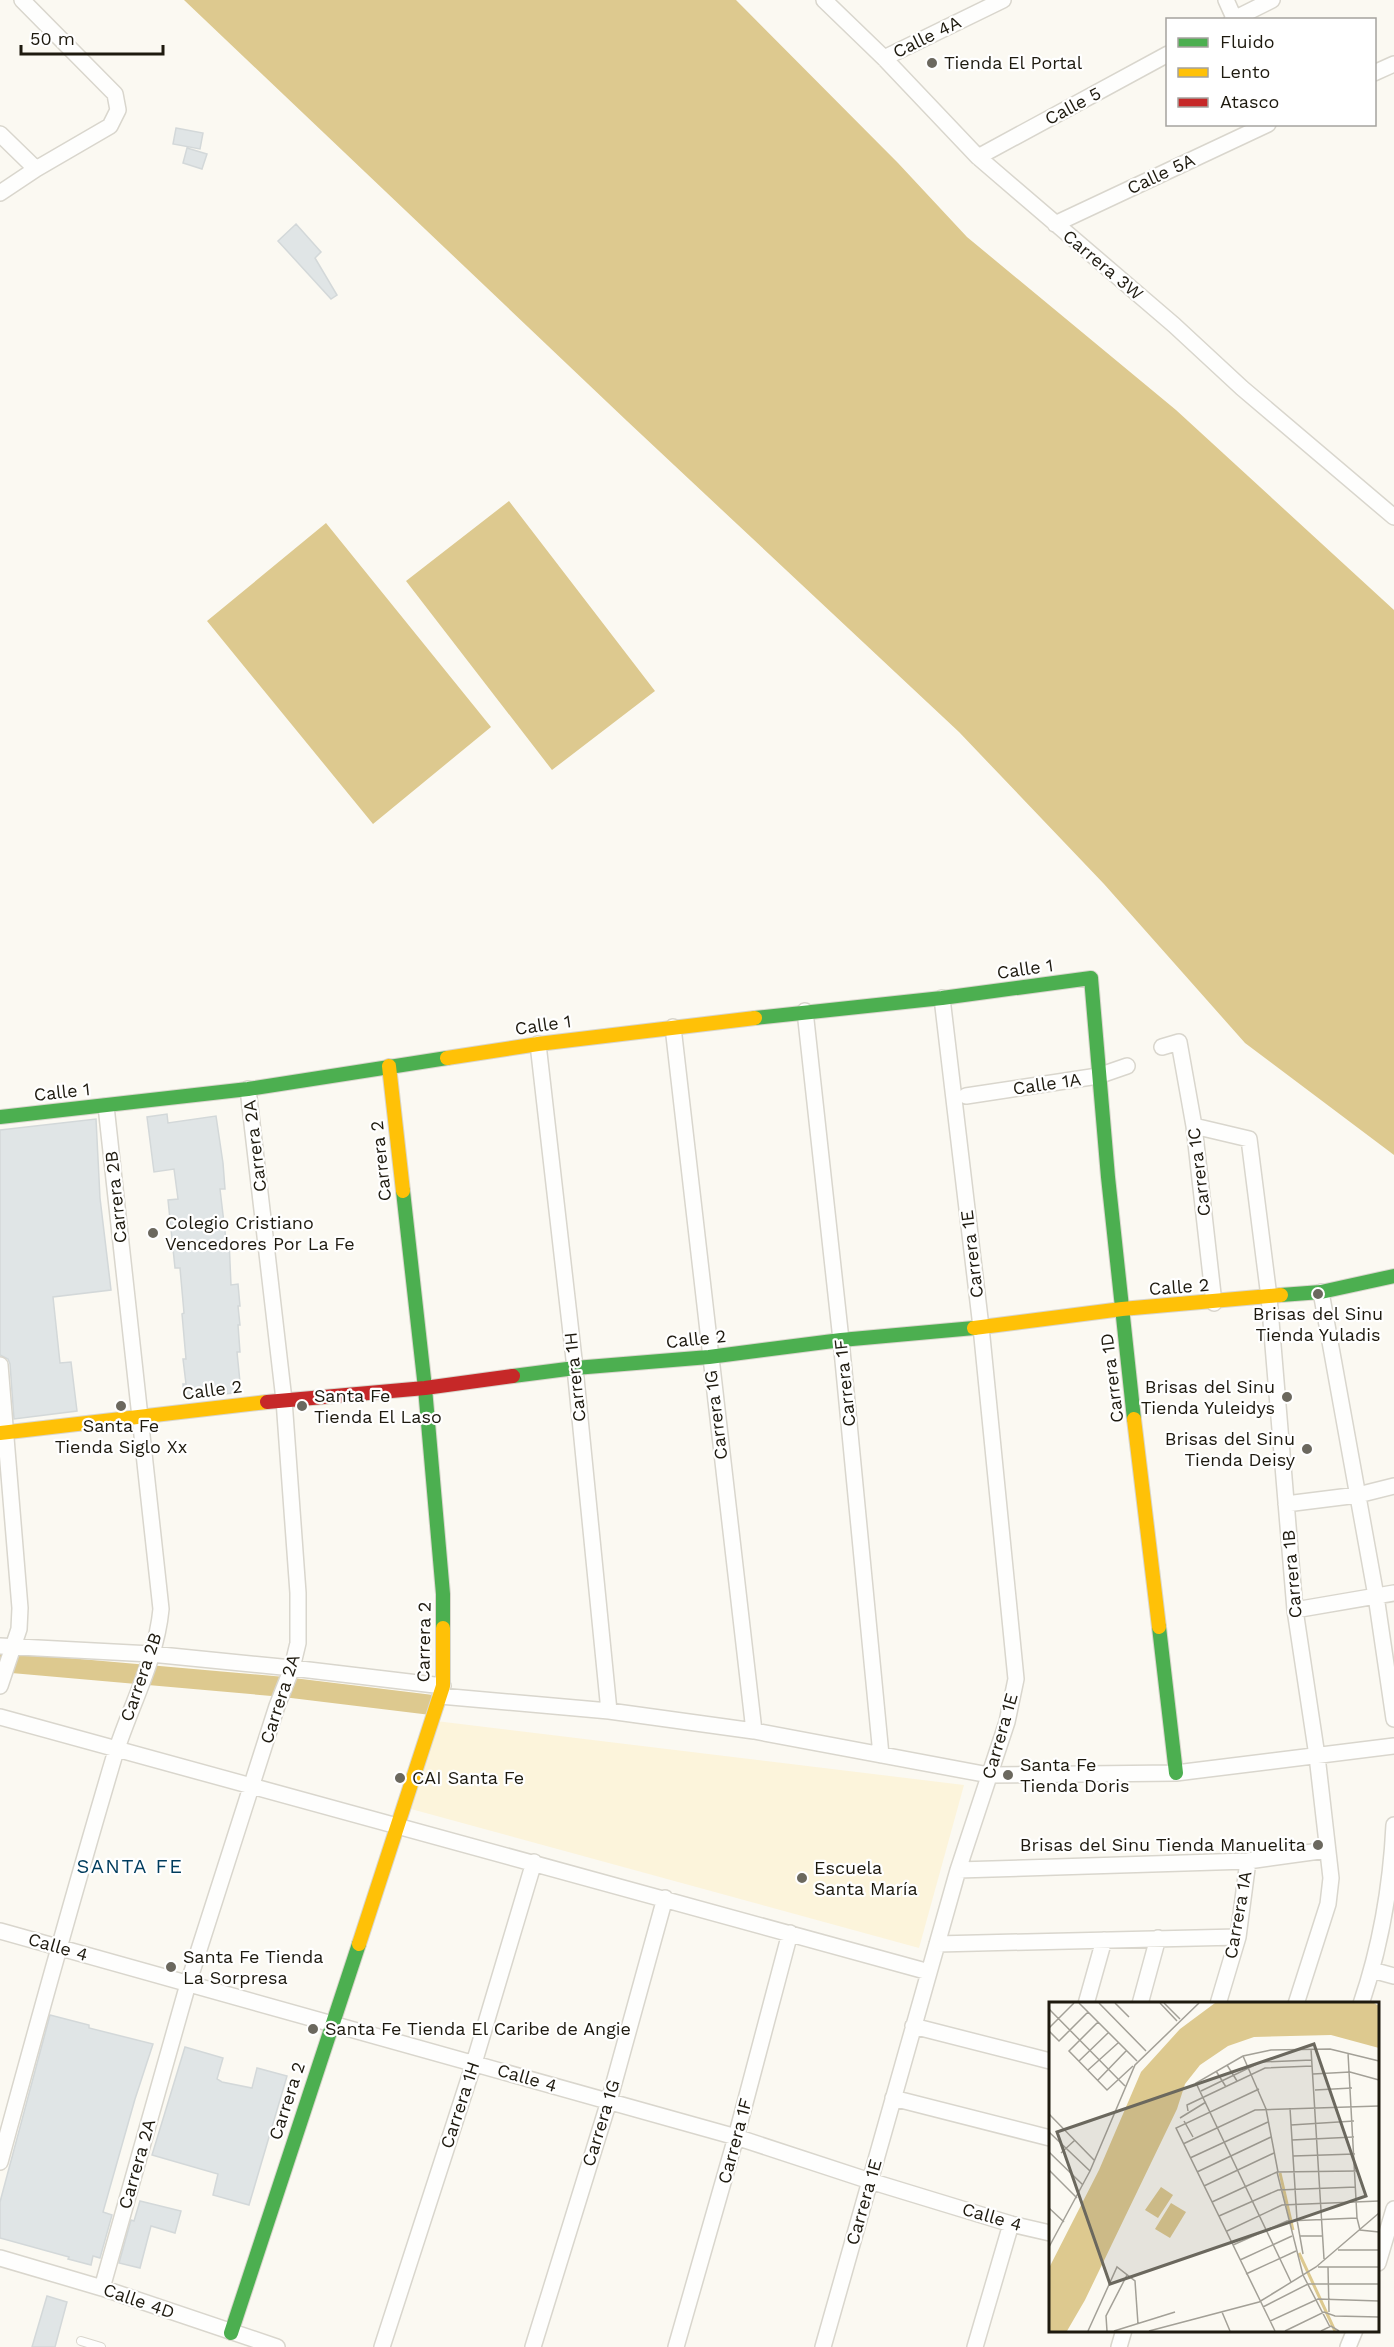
<svg xmlns="http://www.w3.org/2000/svg" width="1394" height="2347" font-family="'Work Sans',sans-serif">
	<style>
		.built { fill: #fcf4db }
		.water { fill: #ddc98f }
		.lines { fill: none; stroke-linecap: round; stroke-linejoin: round }
		.canal { stroke: #ddc98f; stroke-width: 20 }
		.building { fill: #e0e5e6; stroke: #d3d8d9; stroke-width: 1.5 }
		.lane-casing { stroke: #d9d6cd; stroke-width: 10 }
		.street-casing { stroke: #d9d6cd; stroke-width: 18 }
		.fast-casing { stroke: #d9d6cd; stroke-width: 16 }
		.slow-casing { stroke: #d9d6cd; stroke-width: 16 }
		.jam-casing { stroke: #d9d6cd; stroke-width: 16 }
		.lane { stroke: #fefefd; stroke-width: 8 }
		.street { stroke: #fefefd; stroke-width: 15 }
		.fast { stroke: #4caf50; stroke-width: 14 }
		.slow { stroke: #ffc107; stroke-width: 14 }
		.jam { stroke: #c62828; stroke-width: 14 }
		.poi-dot { fill: #6b685e; stroke: #fff; stroke-width: 2 }
		.labels { text-anchor: middle; stroke-width: 4.5; stroke-linejoin: round; paint-order: stroke }
		.street-label { font-size: 18px; fill: #1e1a0f; stroke: #fff }
		.poi-label { font-size: 18px; fill: #1e1a0f; stroke: #fff; text-anchor: start }
		.neighbourhood-label { font-size: 20px; letter-spacing: 1.5px; fill: #003c5d; stroke: #fff }
		.inset-river { fill: none; stroke: #ddc98f; stroke-width: 3 }
		.inset-road { fill: none; stroke: #a3a097; stroke-width: 1.5 }
		.view { fill: #6b685e; fill-opacity: 0.15; stroke: #6b685e; stroke-width: 3 }
		.inset-edge { fill: none; stroke: #1e1a0f; stroke-width: 3 }
	</style>
	<rect width="100%" height="100%" fill="#fbf9f2"/>
	<path class="built" d="M 436,1721 L 964,1785 L 919,1948 L 411,1809 Z"/>
	<path class="water" d="M 184,0 L 736,0 L 898,163 L 967,237 L 1176,410 L 1394,610 L 1394,1155 L 1245,1043 L 1104,884 L 959,732 L 627,421 Z
		M 509,501 L 655,691 L 552,770 L 406,581 Z
		M 326,523 L 491,727 L 373,824 L 207,621 Z"/>
	<g class="lines">
		<path class="canal" d="M 0,1662 L 284,1687 L 432,1705"/>
	</g>
	<path class="building" d="M 176,128 L 203,133 L 200,149 L 173,144 Z
		M 187,148 L 207,154 L 202,169 L 183,163 Z
		M 296,224 L 321,252 L 315,258 L 337,295 L 331,299 L 278,241 Z
		M 167,1114 L 168,1123 L 216,1116 L 223,1163 L 225,1189 L 220,1189 L 226,1240 L 229,1240 L 231,1285 L 238,1284 L 240,1306 L 238,1306 L 240,1325 L 238,1325 L 240,1352 L 237,1352 L 241,1392 L 184,1399 L 183,1384 L 186,1384 L 183,1359 L 186,1359 L 182,1314 L 184,1313 L 180,1268 L 175,1268 L 168,1200 L 178,1199 L 174,1169 L 154,1172 L 147,1117 Z
		M 96,1119 L 100,1198 L 111,1290 L 53,1297 L 60,1363 L 71,1362 L 77,1411 L 14,1419 L 10,1364 L 8,1359 L 0,1355 L 0,1130 Z
		M 50,2015 L 89,2025 L 89,2028 L 153,2044 L 135,2099 L 103,2212 L 112,2215 L 100,2258 L 93,2256 L 91,2265 L 68,2259 L 69,2257 L 0,2238 L 0,2202 Z
		M 185,2047 L 223,2058 L 217,2079 L 222,2082 L 252,2088 L 257,2068 L 287,2076 L 249,2205 L 213,2195 L 218,2174 L 152,2155 Z
		M 140,2201 L 181,2211 L 175,2233 L 151,2226 L 140,2268 L 119,2263 L 131,2220 L 134,2221 Z
		M 47,2296 L 67,2302 L 55,2347 L 32,2347 Z"/>
	<g class="lines">
		<g class="lane-casing">
			<path id="lane" d="M 81,2341 L 101,2347"/>
		</g>
		<g class="street-casing">
			<path id="street" d="M 824,0 L 884,58 L 978,157 L 1174,325 L 1242,388 L 1394,517
				M 1226,0 L 1235,20
				M 1232,20 L 1272,0
				M 884,58 L 1003,0
				M 1374,73 L 1394,64
				M 0,134 L 36,169
				M 978,157 L 1168,54
				M 0,193 L 36,169 L 110,126 L 118,110 L 115,94 L 22,0
				M 1055,224 L 1268,124
				M 805,1011 L 841,1340 L 881,1755
				M 673,1027 L 754,1731
				M 538,1044 L 575,1368 L 609,1711
				M 1162,1047 L 1179,1042 L 1194,1126 L 1214,1303
				M 966,1096 L 1098,1076 L 1127,1066
				M 1194,1126 L 1249,1139 L 1269,1297 L 1295,1610 L 1317,1756 L 1331,1878 L 1328,1904 L 1296,2004
				M 1321,1292 L 1376,1596 L 1394,1719
				M 0,1365 L 20,1608 L 19,1629 L 0,1686
				M 1286,1504 L 1358,1495 L 1394,1486
				M 1295,1610 L 1394,1593
				M 0,1646 L 151,1654 L 292,1668 L 443,1686
				M 440,1696 L 609,1711 L 754,1731 L 989,1775 L 1176,1773 L 1394,1746
				M 0,1717 L 929,1972
				M 958,1870 L 1248,1861 L 1327,1850
				M 0,1931 L 736,2137 L 870,2181 L 1011,2224 L 1050,2233
				M 937,1944 L 1238,1937
				M 1372,1970 L 1394,1976
				M 1086,2004 L 1104,1940
				M 1140,2004 L 1158,1938
				M 1218,2004 L 1238,1937 L 1248,1861
				M 1361,2004 C 1381,1945 1391,1886 1394,1825
				M 913,2026 L 1050,2061
				M 893,2098 L 1050,2138
				M 0,2162 C 36,2029 73,1896 112,1764 C 127,1712 156,1663 161,1609 L 106,1106
				M 0,2258 L 102,2288 L 277,2347
				M 1378,2263 L 1394,2209
				M 102,2288 L 188,1984 L 277,1706 L 292,1668 L 298,1643 L 298,1593 L 284,1400 L 248,1089
				M 382,2347 L 474,2063 L 534,1862
				M 533,2347 L 609,2101 L 665,1898
				M 676,2347 L 736,2137 L 790,1933
				M 823,2347 L 958,1870 L 1007,1722 L 1016,1679 L 981,1327 L 942,998
				M 975,2347 L 1011,2224
				M 1119,2347 L 1124,2330
				M 1348,2347 L 1355,2330"/>
		</g>
		<g class="fast-casing">
			<path id="fast" d="M 755,1018 L 942,998 L 1091,978 L 1108,1177 L 1134,1419
				M 0,1117 L 248,1089 L 447,1058
				M 403,1191 L 425,1388 L 443,1594 L 443,1628
				M 1281,1295 L 1321,1292 L 1394,1276
				M 513,1376 L 575,1368 L 709,1357 L 841,1340 L 974,1328
				M 1159,1627 L 1176,1773
				M 231,2333 L 359,1944"/>
		</g>
		<g class="slow-casing">
			<path id="slow" d="M 447,1058 L 538,1044 L 755,1018
				M 389,1066 L 403,1191
				M 974,1328 L 1122,1309 L 1281,1295
				M 1134,1419 L 1159,1627
				M 0,1433 L 267,1402
				M 359,1944 L 443,1686 L 443,1628"/>
		</g>
		<g class="jam-casing">
			<path id="jam" d="M 267,1402 L 425,1388 L 513,1376"/>
		</g>
		<use href="#lane" class="lane"/>
		<use href="#street" class="street"/>
		<use href="#fast" class="fast"/>
		<use href="#slow" class="slow"/>
		<use href="#jam" class="jam"/>
	</g>
	<g class="poi-dot">
		<circle cx="932" cy="63" r="6"/>
		<circle cx="153" cy="1233" r="6"/>
		<circle cx="1318" cy="1294" r="6"/>
		<circle cx="1287" cy="1397" r="6"/>
		<circle cx="121" cy="1406" r="6"/>
		<circle cx="302" cy="1406" r="6"/>
		<circle cx="1307" cy="1449" r="6"/>
		<circle cx="1008" cy="1775" r="6"/>
		<circle cx="400" cy="1778" r="6"/>
		<circle cx="1318" cy="1845" r="6"/>
		<circle cx="802" cy="1878" r="6"/>
		<circle cx="171" cy="1967" r="6"/>
		<circle cx="313" cy="2029" r="6"/>
	</g>
	<g class="labels">
		<g class="street-label">
			<text transform="translate(927 37) rotate(-26)" y="6">Calle 4A</text>
			<text transform="translate(1073 106) rotate(-28)" y="6">Calle 5</text>
			<text transform="translate(1161 174) rotate(-25)" y="6">Calle 5A</text>
			<text transform="translate(1103 265) rotate(40)" y="6">Carrera 3W</text>
			<text transform="translate(1025 969) rotate(-8)" y="6">Calle 1</text>
			<text transform="translate(543 1025) rotate(-8)" y="6">Calle 1</text>
			<text transform="translate(1047 1084) rotate(-8)" y="6">Calle 1A</text>
			<text transform="translate(62 1092) rotate(-6)" y="6">Calle 1</text>
			<text transform="translate(255 1146) rotate(-97)" y="6">Carrera 2A</text>
			<text transform="translate(381 1161) rotate(-96)" y="6">Carrera 2</text>
			<text transform="translate(1199 1172) rotate(-97)" y="6">Carrera 1C</text>
			<text transform="translate(116 1197) rotate(-96)" y="6">Carrera 2B</text>
			<text transform="translate(972 1254) rotate(-97)" y="6">Carrera 1E</text>
			<text transform="translate(1179 1287) rotate(-4)" y="6">Calle 2</text>
			<text transform="translate(696 1339) rotate(-6)" y="6">Calle 2</text>
			<text transform="translate(575 1377) rotate(-96)" y="6">Carrera 1H</text>
			<text transform="translate(1112 1378) rotate(-97)" y="6">Carrera 1D</text>
			<text transform="translate(845 1383) rotate(-96)" y="6">Carrera 1F</text>
			<text transform="translate(212 1390) rotate(-7)" y="6">Calle 2</text>
			<text transform="translate(716 1415) rotate(-97)" y="6">Carrera 1G</text>
			<text transform="translate(1292 1574) rotate(-95)" y="6">Carrera 1B</text>
			<text transform="translate(424 1642) rotate(-89)" y="6">Carrera 2</text>
			<text transform="translate(141 1677) rotate(-71)" y="6">Carrera 2B</text>
			<text transform="translate(280 1699) rotate(-72)" y="6">Carrera 2A</text>
			<text transform="translate(1000 1736) rotate(-74)" y="6">Carrera 1E</text>
			<text transform="translate(1238 1915) rotate(-80)" y="6">Carrera 1A</text>
			<text transform="translate(58 1947) rotate(16)" y="6">Calle 4</text>
			<text transform="translate(527 2078) rotate(16)" y="6">Calle 4</text>
			<text transform="translate(287 2101) rotate(-72)" y="6">Carrera 2</text>
			<text transform="translate(460 2105) rotate(-72)" y="6">Carrera 1H</text>
			<text transform="translate(601 2123) rotate(-73)" y="6">Carrera 1G</text>
			<text transform="translate(735 2141) rotate(-75)" y="6">Carrera 1F</text>
			<text transform="translate(137 2164) rotate(-74)" y="6">Carrera 2A</text>
			<text transform="translate(864 2202) rotate(-74)" y="6">Carrera 1E</text>
			<text transform="translate(992 2217) rotate(16)" y="6">Calle 4</text>
			<text transform="translate(139 2301) rotate(19)" y="6">Calle 4D</text>
		</g>
		<g class="poi-label">
			<text x="944" y="69">Tienda El Portal</text>
			<text x="165" y="1229">Colegio Cristiano<tspan x="165" dy="21">Vencedores Por La Fe</tspan></text>
			<text x="1318" y="1320" text-anchor="middle">Brisas del Sinu<tspan x="1318" dy="21">Tienda Yuladis</tspan></text>
			<text x="1275" y="1393" text-anchor="end">Brisas del Sinu<tspan x="1275" dy="21">Tienda Yuleidys</tspan></text>
			<text x="314" y="1402">Santa Fe<tspan x="314" dy="21">Tienda El Laso</tspan></text>
			<text x="121" y="1432" text-anchor="middle">Santa Fe<tspan x="121" dy="21">Tienda Siglo Xx</tspan></text>
			<text x="1295" y="1445" text-anchor="end">Brisas del Sinu<tspan x="1295" dy="21">Tienda Deisy</tspan></text>
			<text x="1020" y="1771">Santa Fe<tspan x="1020" dy="21">Tienda Doris</tspan></text>
			<text x="412" y="1784">CAI Santa Fe</text>
			<text x="1306" y="1851" text-anchor="end">Brisas del Sinu Tienda Manuelita</text>
			<text x="814" y="1874">Escuela<tspan x="814" dy="21">Santa María</tspan></text>
			<text x="183" y="1963">Santa Fe Tienda<tspan x="183" dy="21">La Sorpresa</tspan></text>
			<text x="325" y="2035">Santa Fe Tienda El Caribe de Angie</text>
		</g>
		<g class="neighbourhood-label">
			<text x="130" y="1873">SANTA FE</text>
		</g>
	</g>
	<g transform="translate(1049 2002)">
		<rect width="330" height="330" fill="#fbf9f2"/>
		<path d="M 166,1 L 325,1 L 330,4 L 330,46 L 282,33 L 205,35 L 179,44 L 151,63 L 136,82 L 128,107 L 36,298 L 18,329 L 0,329 L 0,266 L 50,168 L 92,70 L 131,27 ZM 112,185 L 124,193 L 109,216 L 96,208 ZM 122,201 L 137,210 L 121,236 L 106,227 Z" fill="#ddc98f"/>
		<path class="inset-river" d="M 231,171 L 244,228M 250,251 L 286,329"/>
		<path class="inset-road" d="M 30,1 L 88,59M 50,1 L 97,49M 66,1 L 80,15M 111,1 L 128,19M 115,1 L 131,17M 0,7 L 76,84M 49,20 L 20,49 L 58,88 L 84,64M 0,26 L 25,1M 0,29 L 10,39 L 39,10M 262,47 L 275,257M 299,51 L 308,216 L 311,228 L 330,230M 194,54 L 217,107 L 229,170M 30,59 L 59,31M 178,63 L 188,79M 39,68 L 69,41M 167,69 L 177,85M 264,72 L 301,70 L 330,78M 49,78 L 77,49M 210,87 L 127,126 L 226,329M 266,88 L 303,86M 152,89 L 212,60 L 263,58M 241,106 L 248,218 L 254,252M 139,109 L 138,103 L 216,66 L 263,64M 0,112 L 45,158M 131,116 L 157,100M 135,119 L 144,135M 242,123 L 305,119M 0,130 L 41,169M 243,138 L 305,135M 134,142 L 206,108 L 330,104M 0,150 L 34,183M 12,151 L 26,138M 244,154 L 306,152M 141,156 L 219,120M 0,168 L 28,196M 148,170 L 222,135M 228,170 L 254,273 L 281,325M 155,184 L 225,151M 163,200 L 228,170 L 307,169M 0,206 L 15,220M 170,214 L 229,188 L 307,185M 178,229 L 233,203 L 330,199M 251,234 L 273,234M 184,243 L 238,219 L 308,216M 0,245 L 41,169 L 86,63 L 150,1M 289,248 L 330,248M 191,258 L 243,234M 269,265 L 330,265M 279,265 L 280,310M 197,272 L 247,249M 242,280 L 147,81 L 194,54 L 222,48 L 281,47 L 330,59M 214,305 L 259,282 L 330,282M 173,310 L 181,329M 221,319 L 269,297 L 330,299M 39,329 L 68,265 L 86,279 L 89,322M 58,329 L 57,314 L 78,273M 65,329 L 126,310M 100,329 L 210,300 L 267,265 L 330,211M 236,329 L 275,310 L 286,314 L 330,315M 272,329 L 282,324 L 290,329"/>
		<path class="view" d="M 265,42 L 317,194 L 61,282 L 8,130 Z"/>
		<rect width="330" height="330" class="inset-edge"/>
	</g>
	<rect x="1166" y="18" width="210" height="108" fill="#ffffff" stroke="#a5a39f" stroke-width="1.5"/>
	<rect x="1178" y="38" width="30" height="9" fill="#4caf50" stroke="#a5a39f" stroke-width="1.5"/>
	<text x="1220" y="48" font-size="18" fill="#1e1a0f">Fluido</text>
	<rect x="1178" y="68" width="30" height="9" fill="#ffc107" stroke="#a5a39f" stroke-width="1.5"/>
	<text x="1220" y="78" font-size="18" fill="#1e1a0f">Lento</text>
	<rect x="1178" y="98" width="30" height="9" fill="#c62828" stroke="#a5a39f" stroke-width="1.5"/>
	<text x="1220" y="108" font-size="18" fill="#1e1a0f">Atasco</text>
	<path d="M21 45v9h142v-9" fill="none" stroke="#1e1a0f" stroke-width="3"/>
	<text x="30" y="45" font-size="18" fill="#1e1a0f" stroke="#ffffff" stroke-width="4.5" paint-order="stroke">50 m</text>
</svg>
